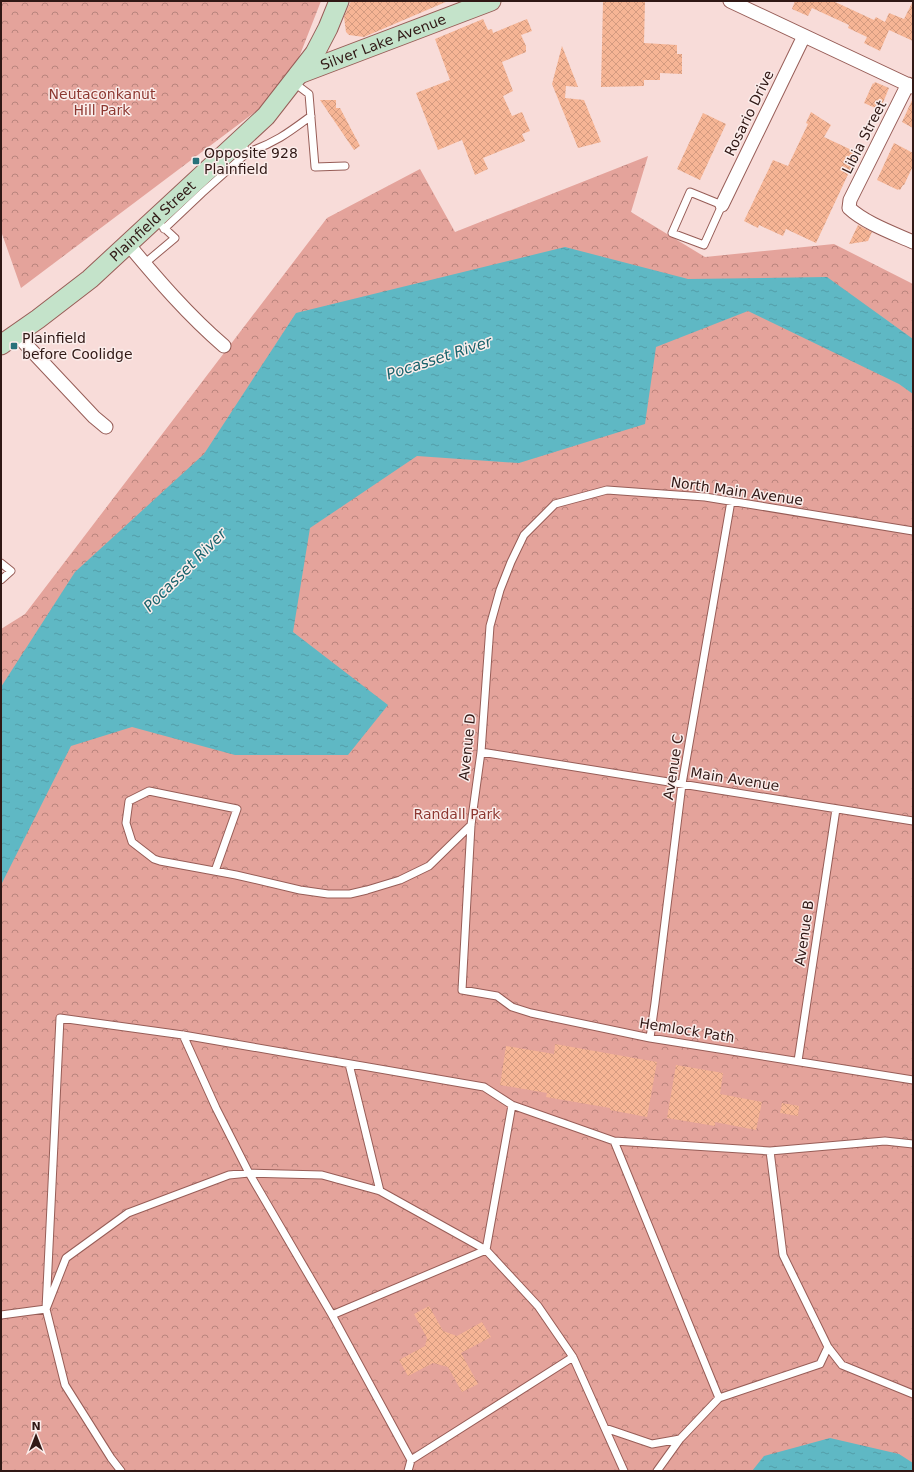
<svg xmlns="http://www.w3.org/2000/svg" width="914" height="1472" font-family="'DejaVu Sans',sans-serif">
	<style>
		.park { fill: url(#park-crowns) }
		.water { fill: url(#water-ripples) }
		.building { fill: url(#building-cross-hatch) }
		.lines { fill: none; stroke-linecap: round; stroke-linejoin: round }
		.lane-casing { stroke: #975d57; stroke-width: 9 }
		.street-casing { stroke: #975d57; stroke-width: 15 }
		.secondary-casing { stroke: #975d57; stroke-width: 21 }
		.lane { stroke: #fff; stroke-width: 7 }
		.street { stroke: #fff; stroke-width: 13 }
		.secondary { stroke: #c4e3ca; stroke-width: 19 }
		.poi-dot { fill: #28717a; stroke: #fbedeb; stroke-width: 1.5 }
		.labels { text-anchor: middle; stroke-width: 3; stroke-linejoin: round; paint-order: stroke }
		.street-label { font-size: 14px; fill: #301815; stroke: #fbedeb }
		.park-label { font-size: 14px; fill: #8d3831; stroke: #fbedeb }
		.poi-label { font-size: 14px; fill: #301815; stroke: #fbedeb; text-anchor: start }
		.water-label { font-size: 15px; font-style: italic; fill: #19636c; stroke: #fbedeb }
	</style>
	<defs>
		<pattern id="park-crowns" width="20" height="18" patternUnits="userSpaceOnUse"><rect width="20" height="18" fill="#e4a39b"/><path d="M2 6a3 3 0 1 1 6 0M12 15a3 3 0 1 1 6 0" fill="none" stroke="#b9847d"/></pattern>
		<pattern id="water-ripples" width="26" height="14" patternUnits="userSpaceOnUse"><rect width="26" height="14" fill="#5fb8c4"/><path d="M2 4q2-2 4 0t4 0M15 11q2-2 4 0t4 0" fill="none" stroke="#539da8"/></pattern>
		<pattern id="building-cross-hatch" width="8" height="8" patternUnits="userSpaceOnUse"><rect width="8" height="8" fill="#f6b595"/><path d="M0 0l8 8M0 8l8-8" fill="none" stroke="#d39b80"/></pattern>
	</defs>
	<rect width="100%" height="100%" fill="#f8dcd9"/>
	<path class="park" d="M 1,1 L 321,1 L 287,88 L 21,288 L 1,231 Z
		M 648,156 L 631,212 L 705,257 L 834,244 L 913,284 L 913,1471 L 1,1471 L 1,629 L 25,614 L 327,218 L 420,169 L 455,232 Z"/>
	<path class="water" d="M 565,247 L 688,279 L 827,277 L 913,339 L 913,394 L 899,384 L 748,311 L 656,347 L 645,424 L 519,463 L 417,456 L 310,528 L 293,632 L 388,705 L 348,755 L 235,755 L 132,727 L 71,746 L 1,885 L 1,687 L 75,572 L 204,454 L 296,313 Z
		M 830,1438 L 899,1454 L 913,1463 L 913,1471 L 752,1471 L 764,1456 Z"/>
	<path class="building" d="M 351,1 L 448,1 L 364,37 L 349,35 L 346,32 L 344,17 Z
		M 603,1 L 645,1 L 644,43 L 677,45 L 677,54 L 682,54 L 682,74 L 660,73 L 660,80 L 644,80 L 644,86 L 601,87 Z
		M 795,1 L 833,1 L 874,20 L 876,17 L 885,22 L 889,13 L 904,19 L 913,1 L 913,41 L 889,30 L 880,51 L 864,43 L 867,37 L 848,28 L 849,25 L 812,8 L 808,16 L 792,9 Z
		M 483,19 L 488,30 L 492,29 L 493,33 L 527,19 L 532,31 L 521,35 L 526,46 L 526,52 L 502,62 L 513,91 L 503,96 L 512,116 L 522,112 L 530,131 L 522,134 L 525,141 L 483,158 L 488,169 L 475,175 L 462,140 L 438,150 L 416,93 L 450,80 L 435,39 Z
		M 562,46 L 578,87 L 566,86 L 565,98 L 584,100 L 601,142 L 578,148 L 552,84 Z
		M 875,82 L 889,88 L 880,110 L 864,103 L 873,83 L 874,84 Z
		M 913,98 L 913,128 L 902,122 Z
		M 320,100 L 336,100 L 336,108 L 340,108 L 360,146 L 354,150 Z
		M 811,112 L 831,125 L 824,137 L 858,153 L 816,243 L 786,229 L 783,236 L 759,225 L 758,228 L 744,221 L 773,160 L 788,166 L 808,124 L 806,123 Z
		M 703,113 L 726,124 L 700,180 L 677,169 Z
		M 894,143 L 913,153 L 913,166 L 904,185 L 903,185 L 900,190 L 898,189 L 898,190 L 877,180 Z
		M 858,225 L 872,232 L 868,241 L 849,244 Z
		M 555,1044 L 657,1062 L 647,1117 L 610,1110 L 610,1108 L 546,1097 L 547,1093 L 500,1085 L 506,1046 L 554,1054 Z
		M 676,1065 L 723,1073 L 720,1094 L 762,1102 L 756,1130 L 715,1122 L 715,1126 L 667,1118 Z
		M 782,1103 L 799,1106 L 798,1116 L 780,1113 Z
		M 429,1306 L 443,1331 L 457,1336 L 482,1322 L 491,1337 L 461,1353 L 478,1384 L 462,1392 L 448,1367 L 433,1363 L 408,1376 L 399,1360 L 425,1346 L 427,1338 L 414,1314 Z"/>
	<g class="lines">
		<g class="lane-casing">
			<path id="lane" d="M 293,82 L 309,94 L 315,167 L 345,166
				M 245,149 L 248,152 C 275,143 288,133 311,116
				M 690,192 L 722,205 L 704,245 L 672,233 Z
				M 164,229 L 202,193 L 248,152
				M 144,264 L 175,238 L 162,226
				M 913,531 L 705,497 L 607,490 L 555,504 L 524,535 L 511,562 L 500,590 L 490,626 L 481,752 L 471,825 L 462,990 L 497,996 L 512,1007 L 531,1013 L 650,1038 L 913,1080
				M 1,563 L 11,571 L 1,580
				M 481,752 L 913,821
				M 215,871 L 237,809 L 149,791 L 129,801 L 126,823 L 132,842 L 154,859 L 160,861 L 236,875 L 300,890 L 328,894 L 350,894 L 367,890 L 400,880 L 429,866 L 471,825
				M 183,1035 L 216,1108 L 249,1173 L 332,1315 L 411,1460
				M 650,1038 L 655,1003 L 682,784 L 731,501
				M 798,1061 L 836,809
				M 349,1064 L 380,1191
				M 614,1141 L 719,1398
				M 1,1315 L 46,1309 L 66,1258 L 128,1213 L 229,1175 L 249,1173 L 322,1175 L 380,1191 L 486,1250 L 538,1306 L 573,1357 L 624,1471
				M 332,1315 L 486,1250 L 512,1105
				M 828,1347 L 842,1365 L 913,1394
				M 605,1428 L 652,1444 L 680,1439
				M 121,1471 L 111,1458 L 65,1385 L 46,1309 L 60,1018 L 183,1035 L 484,1087 L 512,1105 L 614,1141 L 770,1151 L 885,1141 L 913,1144
				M 408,1471 L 411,1460 L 573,1357
				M 657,1471 L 680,1439 L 719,1398 L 820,1364 L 828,1347 L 783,1255 L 770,1151"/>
		</g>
		<g class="street-casing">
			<path id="street" d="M 730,1 L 913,87
				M 908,84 L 850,200 L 849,208 C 865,223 893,233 913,242
				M 722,205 L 804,36
				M 128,244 C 158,280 188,315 224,346
				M 17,335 L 94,417 L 106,427"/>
		</g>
		<g class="secondary-casing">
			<g id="secondary">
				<path id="s1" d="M 299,74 L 491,1"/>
				<path id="s2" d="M 1,345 L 38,319 L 90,279 L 266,116 L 315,53 L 328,28 L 339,1"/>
			</g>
		</g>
		<use href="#lane" class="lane"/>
		<use href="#street" class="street"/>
		<use href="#secondary" class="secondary"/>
	</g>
	<g class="poi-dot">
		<rect x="192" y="157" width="8" height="8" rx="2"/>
		<rect x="10" y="342" width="8" height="8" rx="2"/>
	</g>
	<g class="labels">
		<g class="street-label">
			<text dy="5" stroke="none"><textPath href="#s1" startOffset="90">Silver Lake Avenue</textPath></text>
			<text transform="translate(749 113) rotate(-64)" y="5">Rosario Drive</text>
			<text transform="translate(864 137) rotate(-63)" y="5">Libia Street</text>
			<text dy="5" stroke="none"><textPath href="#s2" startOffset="196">Plainfield Street</textPath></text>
			<text transform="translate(737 491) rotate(8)" y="5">North Main Avenue</text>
			<text transform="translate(467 747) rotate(-84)" y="5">Avenue D</text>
			<text transform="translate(673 767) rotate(-81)" y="5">Avenue C</text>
			<text transform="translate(735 779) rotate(9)" y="5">Main Avenue</text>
			<text transform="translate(804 933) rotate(-82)" y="5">Avenue B</text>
			<text transform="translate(687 1030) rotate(9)" y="5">Hemlock Path</text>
		</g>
		<g class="park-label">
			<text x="102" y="99">Neutaconkanut<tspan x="102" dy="16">Hill Park</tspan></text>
			<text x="457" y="819">Randall Park</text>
		</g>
		<g class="poi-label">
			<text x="204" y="158">Opposite 928<tspan x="204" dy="16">Plainfield</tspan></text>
			<text x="22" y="343">Plainfield<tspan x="22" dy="16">before Coolidge</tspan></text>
		</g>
		<g class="water-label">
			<text transform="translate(439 358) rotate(-18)" y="5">Pocasset River</text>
			<text transform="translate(185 570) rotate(-45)" y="5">Pocasset River</text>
		</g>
	</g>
	<rect width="914" height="1472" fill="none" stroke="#301815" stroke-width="4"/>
	<g transform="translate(36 1436)" stroke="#fbedeb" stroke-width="3" paint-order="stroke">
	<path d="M0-3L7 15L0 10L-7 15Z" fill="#301815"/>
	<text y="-6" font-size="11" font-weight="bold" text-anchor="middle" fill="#301815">N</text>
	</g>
</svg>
